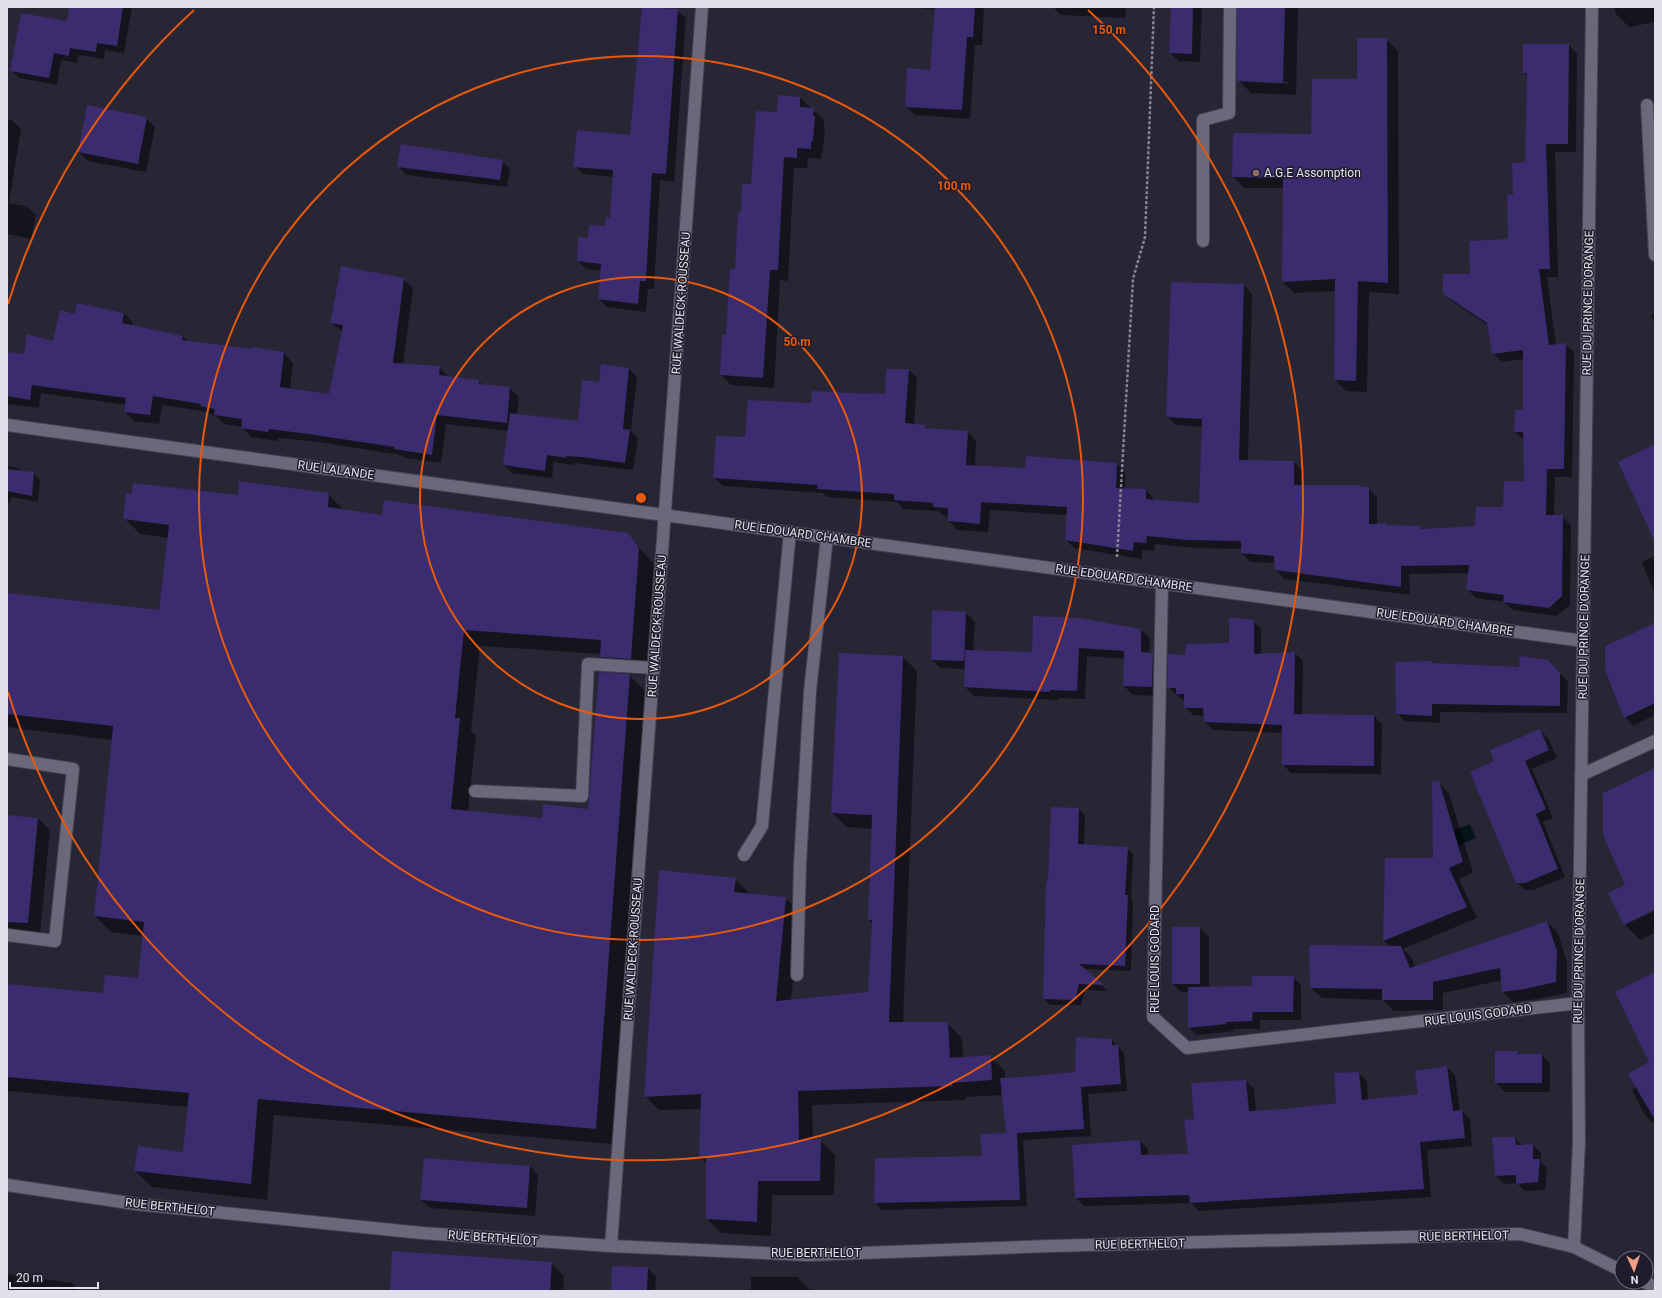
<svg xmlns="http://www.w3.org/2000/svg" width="1662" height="1298" font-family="Roboto,sans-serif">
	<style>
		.water { fill: #051418 }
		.shadow { fill: #0007; fill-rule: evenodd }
		.building { fill: #3b2b6f }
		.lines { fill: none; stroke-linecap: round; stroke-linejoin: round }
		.lane-casing { stroke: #43414e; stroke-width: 14 }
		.street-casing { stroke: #43414e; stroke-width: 14 }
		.path { stroke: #878692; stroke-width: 2.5; stroke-dasharray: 3 2; stroke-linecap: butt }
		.lane { stroke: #6a687a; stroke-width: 12 }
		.street { stroke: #6a687a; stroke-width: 12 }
		.ring { fill: none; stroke: #e8590c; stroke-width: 2 }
		.education-dot { fill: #8d6e63; stroke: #1f1d2b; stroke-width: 1.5 }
		.labels { text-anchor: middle; stroke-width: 3; stroke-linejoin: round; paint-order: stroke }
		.poi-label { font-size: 12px; fill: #e2e1eb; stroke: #1f1d2b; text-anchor: start }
		.street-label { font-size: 12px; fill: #e2e1eb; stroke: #1f1d2b }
		.centre { fill: #e8590c; stroke: #1f1d2b; stroke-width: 2 }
		.ring-label { font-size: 12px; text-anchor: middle; font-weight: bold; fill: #e8590c; stroke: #1f1d2b; stroke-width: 3; stroke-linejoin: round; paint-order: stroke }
	</style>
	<rect width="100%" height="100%" fill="#282635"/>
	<path class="water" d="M 1470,824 L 1476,838 L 1443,852 L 1437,837 Z"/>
	<path class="shadow" d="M 70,7 L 132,7 L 124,53 L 105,50 L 104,59 L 78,55 L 77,63 L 61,60 L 57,85 L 19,78 L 11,70 L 68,22 Z
		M 914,7 L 984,7 L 982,45 L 975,45 L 970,119 L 915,115 L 906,107 L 931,71 L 936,10 Z
		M 1053,7 L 1126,7 L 1125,18 L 1061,15 Z
		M 1172,7 L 1202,7 L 1200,62 L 1179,61 L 1170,53 Z
		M 1239,7 L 1298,7 L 1296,95 L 1251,93 L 1238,80 ZM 1250,80 L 1288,82 L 1288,84 L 1250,82 Z
		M 1615,7 L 1655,7 L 1655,22 L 1629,27 L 1615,13 Z
		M 677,10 L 686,18 L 674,182 L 660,180 L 654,289 L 648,289 L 646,312 L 607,307 L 599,299 L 601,271 L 586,269 L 578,261 L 589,239 L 606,227 L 611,219 L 613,177 L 583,174 L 574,166 L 631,136 Z
		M 1386,39 L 1398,51 L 1399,294 L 1369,292 L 1367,392 L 1346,391 L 1335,380 L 1336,291 L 1294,293 L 1283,282 L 1283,188 L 1244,188 L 1233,176 L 1312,135 L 1358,80 Z
		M 1569,45 L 1577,54 L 1576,152 L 1555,152 L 1558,277 L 1547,277 L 1556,345 L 1565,344 L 1574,352 L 1572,477 L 1555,477 L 1554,516 L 1562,516 L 1571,525 L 1570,605 L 1557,616 L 1513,610 L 1504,602 L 1476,598 L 1467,589 L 1469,573 L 1409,574 L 1410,595 L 1284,579 L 1276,570 L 1276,563 L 1250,562 L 1242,553 L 1242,549 L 1196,548 L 1155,544 L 1154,551 L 1142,550 L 1142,559 L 1074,548 L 1066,540 L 1067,515 L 990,510 L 988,532 L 957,530 L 949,521 L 949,516 L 943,515 L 938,511 L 903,509 L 897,502 L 827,497 L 823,493 L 723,486 L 714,478 L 746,438 L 812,404 L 870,395 L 886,395 L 909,370 L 917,378 L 914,425 L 925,426 L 928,429 L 968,432 L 976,441 L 975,467 L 1026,469 L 1117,464 L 1125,472 L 1125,489 L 1146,490 L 1154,499 L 1154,501 L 1200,504 L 1202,427 L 1176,425 L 1167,417 L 1244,285 L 1252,294 L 1248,461 L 1294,462 L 1303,471 L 1303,486 L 1361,486 L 1363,488 L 1368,488 L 1377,497 L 1377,524 L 1385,524 L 1388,526 L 1421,527 L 1424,530 L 1476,527 L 1504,508 L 1525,482 L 1525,441 L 1515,432 L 1516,411 L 1524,411 L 1524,359 L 1502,362 L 1493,353 L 1488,325 L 1453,302 L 1444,294 L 1471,275 L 1509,240 L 1514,196 L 1526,163 L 1528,76 L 1524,73 Z
		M 800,98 L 824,120 L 824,126 L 825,127 L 823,151 L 822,152 L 821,159 L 808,158 L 807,168 L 794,168 L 788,281 L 780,280 L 774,388 L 731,385 L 721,375 L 727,336 L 742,213 L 778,113 Z
		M 146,118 L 155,127 L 146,172 L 87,161 L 79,152 Z
		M 7,119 L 12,120 L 21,129 L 9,203 L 26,206 L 36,215 L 31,239 L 7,234 Z
		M 502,161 L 510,169 L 507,187 L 406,175 L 399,167 Z
		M 403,279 L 413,288 L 403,365 L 439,367 L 449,377 L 479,381 L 484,386 L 509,388 L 519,397 L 517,415 L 579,422 L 600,383 L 602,365 L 629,369 L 637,377 L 631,431 L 638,438 L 633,470 L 574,463 L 573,465 L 554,462 L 552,478 L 512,473 L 504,465 L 509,431 L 446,424 L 441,463 L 405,458 L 401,455 L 318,442 L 278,438 L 277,441 L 251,437 L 242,427 L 224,424 L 216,416 L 211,415 L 208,412 L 162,405 L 159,424 L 134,421 L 125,412 L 126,405 L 41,393 L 39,408 L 8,404 L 7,403 L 7,353 L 25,355 L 54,342 L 75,315 L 78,304 L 124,313 L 133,323 L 132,326 L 183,336 L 188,342 L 284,353 L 293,363 L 290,389 L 330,395 L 343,332 L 331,323 Z
		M 1655,313 L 1655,326 L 1651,315 Z
		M 7,466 L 17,468 L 21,471 L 33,473 L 40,480 L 38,502 L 11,497 L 10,503 L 7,503 Z
		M 328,494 L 345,511 L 383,516 L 627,534 L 655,565 L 646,675 L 628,674 L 645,691 L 612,1144 L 274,1115 L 267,1200 L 152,1187 L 135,1171 L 184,1153 L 188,1107 L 7,1091 L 7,985 L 104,994 L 139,979 L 143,936 L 111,932 L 95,916 L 112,740 L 7,727 L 7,594 L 160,611 L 169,538 L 140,534 L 124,518 L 239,496 ZM 480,646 L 601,654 L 601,657 L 619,674 L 589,810 L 543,819 L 468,811 L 476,735 L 471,731 Z
		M 1655,556 L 1655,595 L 1642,562 Z
		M 933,611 L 966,613 L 975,622 L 973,651 L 1033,653 L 1141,630 L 1150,638 L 1149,653 L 1153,654 L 1161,662 L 1161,696 L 1133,695 L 1124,686 L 1125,659 L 1087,656 L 1085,699 L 1058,698 L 1058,700 L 974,696 L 965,687 L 966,669 L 941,668 L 932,660 Z
		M 1253,621 L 1261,629 L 1261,655 L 1295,653 L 1303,661 L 1302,715 L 1374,716 L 1382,724 L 1381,774 L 1291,773 L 1283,765 L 1283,733 L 1213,730 L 1205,722 L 1205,716 L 1193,715 L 1185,707 L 1185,702 L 1168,687 L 1186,656 L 1230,644 Z
		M 1655,624 L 1655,715 L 1633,726 L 1625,717 Z
		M 903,657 L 917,671 L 903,1023 L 947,1023 L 962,1038 L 963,1058 L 990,1056 L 1005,1071 L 1005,1079 L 1076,1073 L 1112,1040 L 1124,1053 L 1127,1091 L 1088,1094 L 1091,1136 L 1023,1140 L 1027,1206 L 882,1210 L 875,1203 L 983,1157 L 1007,1134 L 1003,1095 L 966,1097 L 966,1100 L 812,1105 L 813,1140 L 820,1140 L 835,1155 L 834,1195 L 772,1195 L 771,1236 L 721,1233 L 707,1219 L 707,1164 L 700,1157 L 702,1109 L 659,1110 L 645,1096 L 735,879 L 750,894 L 785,898 L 800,912 L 791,1000 L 869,993 L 872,923 L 869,920 L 873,829 L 847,827 L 832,813 Z
		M 1548,661 L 1568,682 L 1567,713 L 1440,712 L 1440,723 L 1405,721 L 1397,713 L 1432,662 L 1434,664 L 1520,668 Z
		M 1540,730 L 1548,738 L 1557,758 L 1532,769 L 1553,818 L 1543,822 L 1565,877 L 1534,890 L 1525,890 L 1517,882 L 1495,761 Z
		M 1655,769 L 1655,933 L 1640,940 L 1625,925 L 1626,885 Z
		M 1438,782 L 1449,793 L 1473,872 L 1459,879 L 1477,918 L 1403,949 L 1412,958 L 1415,967 L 1547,922 L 1558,933 L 1567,962 L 1567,993 L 1537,999 L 1513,1002 L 1502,991 L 1502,980 L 1443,993 L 1443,1010 L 1394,1011 L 1383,1000 L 1322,998 L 1311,988 L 1390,947 L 1384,941 L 1386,859 L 1434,859 Z
		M 1079,809 L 1085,815 L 1084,845 L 1127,848 L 1133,854 L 1131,900 L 1133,902 L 1131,971 L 1084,969 L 1108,991 L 1085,990 L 1081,1005 L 1050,1005 L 1044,999 L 1049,882 Z
		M 7,816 L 38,818 L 50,830 L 40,935 L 7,933 Z
		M 1200,928 L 1209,937 L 1209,988 L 1253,987 L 1293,977 L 1301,985 L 1301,1020 L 1260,1020 L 1260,1029 L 1233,1029 L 1234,1031 L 1197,1035 L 1189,1027 L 1189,992 L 1181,992 L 1173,984 Z
		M 1518,1052 L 1521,1055 L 1542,1055 L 1550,1064 L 1550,1092 L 1505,1092 L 1496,1083 Z
		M 1655,1060 L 1655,1125 L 1645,1115 L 1632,1090 L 1637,1087 Z
		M 1447,1067 L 1455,1075 L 1460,1111 L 1462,1111 L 1470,1119 L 1472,1146 L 1427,1150 L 1431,1197 L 1199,1211 L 1191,1203 L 1084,1206 L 1076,1198 L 1140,1141 L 1148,1149 L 1148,1155 L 1189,1155 L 1195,1120 L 1246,1081 L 1254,1089 L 1256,1112 L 1285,1110 L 1337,1103 L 1359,1073 L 1367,1081 L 1368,1100 L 1419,1094 Z
		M 1515,1138 L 1522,1145 L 1533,1145 L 1541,1153 L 1541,1162 L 1547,1168 L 1545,1190 L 1525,1191 L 1517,1183 L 1504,1184 L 1496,1176 Z
		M 530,1166 L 538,1175 L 535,1216 L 430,1208 L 421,1200 Z
		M 551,1263 L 564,1276 L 563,1291 L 391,1291 Z
		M 648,1268 L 656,1277 L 655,1291 L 612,1291 Z
		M 7,1274 L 72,1283 L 79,1291 L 7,1291 Z
		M 751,1277 L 797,1277 L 811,1291 L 751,1291 Z"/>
	<path class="building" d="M 69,7 L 123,7 L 117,46 L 97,43 L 96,52 L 70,48 L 69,56 L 54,53 L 49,78 L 10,71 L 21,13 L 67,21 Z
		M 642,7 L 678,9 L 666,174 L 652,173 L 646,281 L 640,281 L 638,304 L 598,299 L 601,264 L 577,261 L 578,237 L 588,238 L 589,225 L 605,226 L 606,217 L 610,218 L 613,170 L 573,167 L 577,130 L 630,135 Z
		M 935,7 L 975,7 L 973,37 L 967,37 L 962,110 L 905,107 L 907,68 L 930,70 Z
		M 1171,7 L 1193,7 L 1192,54 L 1169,53 Z
		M 1237,7 L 1285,7 L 1283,83 L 1237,81 Z
		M 1357,38 L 1387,38 L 1388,283 L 1358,281 L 1356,381 L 1334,380 L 1335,279 L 1282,282 L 1283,178 L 1232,177 L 1233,133 L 1311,134 L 1312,79 L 1357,79 Z
		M 1523,44 L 1569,44 L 1568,144 L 1546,144 L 1550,269 L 1539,269 L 1549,345 L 1566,343 L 1564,469 L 1547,469 L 1546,515 L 1563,515 L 1562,596 L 1549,608 L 1503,602 L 1504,595 L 1466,590 L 1469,565 L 1401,566 L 1401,587 L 1275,570 L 1274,556 L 1241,553 L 1241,541 L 1187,540 L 1147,536 L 1146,543 L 1134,542 L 1133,551 L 1065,540 L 1067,507 L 981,502 L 980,524 L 948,521 L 948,508 L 933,507 L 933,503 L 894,500 L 894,494 L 817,489 L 818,485 L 713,478 L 716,436 L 745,437 L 748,400 L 811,403 L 812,391 L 869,394 L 869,393 L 885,394 L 886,369 L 909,369 L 905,423 L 925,425 L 925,428 L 968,431 L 966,465 L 1025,468 L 1026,456 L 1117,463 L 1116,488 L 1146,489 L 1146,499 L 1199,503 L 1202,419 L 1166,417 L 1171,282 L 1244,284 L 1239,460 L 1294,461 L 1294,485 L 1361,485 L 1361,487 L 1369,487 L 1369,524 L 1386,523 L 1386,525 L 1421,526 L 1421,529 L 1475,526 L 1476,507 L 1503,507 L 1504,481 L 1524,481 L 1523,432 L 1514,432 L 1515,410 L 1523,410 L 1523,350 L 1492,354 L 1487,323 L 1443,294 L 1443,274 L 1470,274 L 1469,241 L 1508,239 L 1507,195 L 1513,195 L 1512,163 L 1525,162 L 1527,73 L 1523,73 Z
		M 778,95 L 800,97 L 800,107 L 814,108 L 813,116 L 815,116 L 813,141 L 811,141 L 811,149 L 797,148 L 797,158 L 784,157 L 778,270 L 770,270 L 763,378 L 720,375 L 722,335 L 726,335 L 730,269 L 735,269 L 738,212 L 741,212 L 742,184 L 751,184 L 756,111 L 777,112 Z
		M 87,105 L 147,117 L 138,164 L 78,152 Z
		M 401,144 L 503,160 L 500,180 L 397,167 Z
		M 341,266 L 404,278 L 393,363 L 440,366 L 439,375 L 479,380 L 479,384 L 510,387 L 507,423 L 437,415 L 432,455 L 394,449 L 395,447 L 308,434 L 269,429 L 268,432 L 241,428 L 242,419 L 214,415 L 215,409 L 200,406 L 201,404 L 153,396 L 150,415 L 124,412 L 126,398 L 32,385 L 30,400 L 7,396 L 7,352 L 24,354 L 27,334 L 53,341 L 60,310 L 75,314 L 77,303 L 124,313 L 122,323 L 183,336 L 182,340 L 252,349 L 252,347 L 284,352 L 280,387 L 329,394 L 343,325 L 330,323 Z
		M 601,364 L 629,368 L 623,429 L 630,430 L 625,463 L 582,457 L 566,456 L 566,458 L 547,455 L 545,471 L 503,465 L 510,413 L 578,421 L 582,380 L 599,382 Z
		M 1655,444 L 1655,542 L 1618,462 Z
		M 7,469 L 34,472 L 32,496 L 7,491 Z
		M 239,481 L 329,493 L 328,507 L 382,515 L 384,500 L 628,533 L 639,548 L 631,659 L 600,657 L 601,640 L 464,630 L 455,718 L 460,718 L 451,809 L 542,818 L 543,804 L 588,809 L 599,672 L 630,674 L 596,1129 L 258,1099 L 251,1184 L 134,1171 L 138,1146 L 183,1152 L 189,1093 L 7,1077 L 7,984 L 103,993 L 105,975 L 138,978 L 144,922 L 94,916 L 113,726 L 7,714 L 7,593 L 159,610 L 169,525 L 123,519 L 126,493 L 131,494 L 133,483 L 238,495 Z
		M 932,610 L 966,612 L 964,661 L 931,660 Z
		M 1033,616 L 1080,618 L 1141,629 L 1141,652 L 1153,653 L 1152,687 L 1123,686 L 1124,651 L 1079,648 L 1077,691 L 1050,690 L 1050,692 L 964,687 L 965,650 L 1032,652 Z
		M 1229,617 L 1254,620 L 1254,654 L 1295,652 L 1294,714 L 1374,715 L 1374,766 L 1282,765 L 1282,725 L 1204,722 L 1203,708 L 1184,708 L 1184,694 L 1176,694 L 1176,688 L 1167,688 L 1168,654 L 1185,655 L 1186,644 L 1229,643 Z
		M 1655,623 L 1655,703 L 1624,718 L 1605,670 L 1605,646 Z
		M 839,653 L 903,656 L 889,1022 L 948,1022 L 950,1058 L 991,1055 L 992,1080 L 952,1083 L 952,1086 L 798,1091 L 799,1140 L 821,1139 L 820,1181 L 758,1181 L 757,1222 L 706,1219 L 706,1158 L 699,1158 L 701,1094 L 644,1097 L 659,870 L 736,878 L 734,892 L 786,897 L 776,1001 L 868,992 L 872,920 L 868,920 L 872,815 L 831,813 Z
		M 1520,656 L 1548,660 L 1560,673 L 1560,706 L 1432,704 L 1432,716 L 1396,714 L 1395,662 L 1432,661 L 1432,663 L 1519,667 Z
		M 1540,729 L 1549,750 L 1525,761 L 1546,809 L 1536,814 L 1558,869 L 1525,883 L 1516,883 L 1470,772 L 1494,761 L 1490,750 Z
		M 1655,768 L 1655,910 L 1624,925 L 1608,893 L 1625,885 L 1603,835 L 1603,793 Z
		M 1439,781 L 1463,862 L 1449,868 L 1467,907 L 1383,941 L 1385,858 L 1433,858 L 1432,782 Z
		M 1051,807 L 1079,808 L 1078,844 L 1128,847 L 1125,895 L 1128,895 L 1125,966 L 1079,964 L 1104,985 L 1079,984 L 1075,1000 L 1043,999 L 1046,881 L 1048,881 Z
		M 7,815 L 38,818 L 28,923 L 7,922 Z
		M 1547,921 L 1557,951 L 1556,982 L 1525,989 L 1502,992 L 1500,968 L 1433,982 L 1433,1000 L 1382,1000 L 1382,989 L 1310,988 L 1309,945 L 1401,946 L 1410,968 Z
		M 1172,927 L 1200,927 L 1200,984 L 1172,984 Z
		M 1655,972 L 1655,1120 L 1628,1074 L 1649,1062 L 1615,992 Z
		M 1252,976 L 1294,976 L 1293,1012 L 1253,1012 L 1252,1021 L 1226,1022 L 1226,1024 L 1188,1028 L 1188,987 L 1252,986 Z
		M 1076,1037 L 1112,1039 L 1112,1045 L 1118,1045 L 1121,1084 L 1081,1087 L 1084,1129 L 1017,1133 L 1020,1200 L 874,1203 L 875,1158 L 982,1156 L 980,1134 L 1006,1133 L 1000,1078 L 1023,1077 L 1075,1072 Z
		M 1495,1051 L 1518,1051 L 1518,1054 L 1542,1054 L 1542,1083 L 1495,1083 Z
		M 1447,1066 L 1453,1111 L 1462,1110 L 1465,1138 L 1420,1142 L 1424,1189 L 1190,1203 L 1189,1195 L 1075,1198 L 1072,1145 L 1140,1140 L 1141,1155 L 1188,1154 L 1184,1120 L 1194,1119 L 1191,1083 L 1246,1080 L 1249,1111 L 1285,1109 L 1336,1103 L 1334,1073 L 1359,1072 L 1362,1100 L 1418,1094 L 1415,1071 Z
		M 1492,1137 L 1515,1137 L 1516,1145 L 1533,1144 L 1533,1159 L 1540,1159 L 1538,1182 L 1516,1184 L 1516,1175 L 1495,1176 Z
		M 424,1158 L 530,1166 L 527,1208 L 420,1200 Z
		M 392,1251 L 552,1262 L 550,1291 L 390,1291 Z
		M 612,1266 L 648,1267 L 647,1291 L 611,1291 Z"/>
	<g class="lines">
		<g class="lane-casing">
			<path id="lane" d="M 1647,105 L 1655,255
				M 1203,241 L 1203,120 L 1229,113 L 1230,7
				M 7,759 L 73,769 L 55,941 L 7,935
				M 1581,775 L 1655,741
				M 475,791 L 582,796 L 588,664 L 654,668
				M 744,855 L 762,826 L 790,532
				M 797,975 L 800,864 L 810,691 L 827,537"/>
		</g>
		<g class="street-casing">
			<path id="street" d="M 7,425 L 1583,641
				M 1162,583 L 1153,1017 L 1187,1048 L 1578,1003
				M 7,1185 L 136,1204 L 422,1233 L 611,1246 L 807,1255 L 1050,1246 L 1520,1234 L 1574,1247 L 1622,1271
				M 611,1246 L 702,7
				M 1574,1247 L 1579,1142 L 1578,1003 L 1592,7
				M 1644,1282 L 1655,1287"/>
		</g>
		<path class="path" d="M 1117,557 L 1133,279 L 1145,237 L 1154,7"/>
		<use href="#lane" class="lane"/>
		<use href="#street" class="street"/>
	</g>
	<g class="ring">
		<circle cx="641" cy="498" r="221"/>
		<circle cx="641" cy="498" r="442"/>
		<path d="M8 304A662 662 0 0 1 194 10M1088 10A662 662 0 1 1 8 692"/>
	</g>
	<circle class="education-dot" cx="1256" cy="173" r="4"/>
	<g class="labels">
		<g class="poi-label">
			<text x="1264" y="177">A.G.E Assomption</text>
		</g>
		<g class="street-label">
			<text transform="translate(681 303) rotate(-86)" y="4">RUE WALDECK-ROUSSEAU</text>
			<text transform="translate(1588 303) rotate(-89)" y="4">RUE DU PRINCE D'ORANGE</text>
			<text transform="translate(336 470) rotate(8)" y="4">RUE LALANDE</text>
			<text transform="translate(803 534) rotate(8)" y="4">RUE EDOUARD CHAMBRE</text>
			<text transform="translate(1124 578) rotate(8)" y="4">RUE EDOUARD CHAMBRE</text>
			<text transform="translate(1445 622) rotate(8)" y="4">RUE EDOUARD CHAMBRE</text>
			<text transform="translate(657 626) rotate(-86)" y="4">RUE WALDECK-ROUSSEAU</text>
			<text transform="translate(1584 627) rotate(-89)" y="4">RUE DU PRINCE D'ORANGE</text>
			<text transform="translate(633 949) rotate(-86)" y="4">RUE WALDECK-ROUSSEAU</text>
			<text transform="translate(1579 951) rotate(-89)" y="4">RUE DU PRINCE D'ORANGE</text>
			<text transform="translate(1155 959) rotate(-90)" y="4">RUE LOUIS GODARD</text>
			<text transform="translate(1478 1015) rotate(-7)" y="4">RUE LOUIS GODARD</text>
			<text transform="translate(170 1207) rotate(6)" y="4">RUE BERTHELOT</text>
			<text transform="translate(1464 1236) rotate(-1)" y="4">RUE BERTHELOT</text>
			<text transform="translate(493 1238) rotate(4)" y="4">RUE BERTHELOT</text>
			<text transform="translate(1140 1244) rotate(-1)" y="4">RUE BERTHELOT</text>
			<text x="816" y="1257">RUE BERTHELOT</text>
		</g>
	</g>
	<circle cx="641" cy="498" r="6" class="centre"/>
	<g class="ring-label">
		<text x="1109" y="34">150 m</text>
		<text x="954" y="190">100 m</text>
		<text x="797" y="346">50 m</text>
	</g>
	<rect width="1662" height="1298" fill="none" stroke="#e2e1eb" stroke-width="16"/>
	<g transform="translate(1634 1270) rotate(177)"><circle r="19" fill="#1f1d2b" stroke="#6d6b78"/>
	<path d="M0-3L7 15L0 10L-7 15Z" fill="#f39f85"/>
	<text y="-6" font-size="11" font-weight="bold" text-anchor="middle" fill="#e2e1eb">N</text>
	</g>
	<path d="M10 1282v6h88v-6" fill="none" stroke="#e2e1eb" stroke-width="2"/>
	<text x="16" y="1282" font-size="12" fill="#e2e1eb" stroke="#1f1d2b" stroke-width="3" paint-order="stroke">20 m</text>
</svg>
